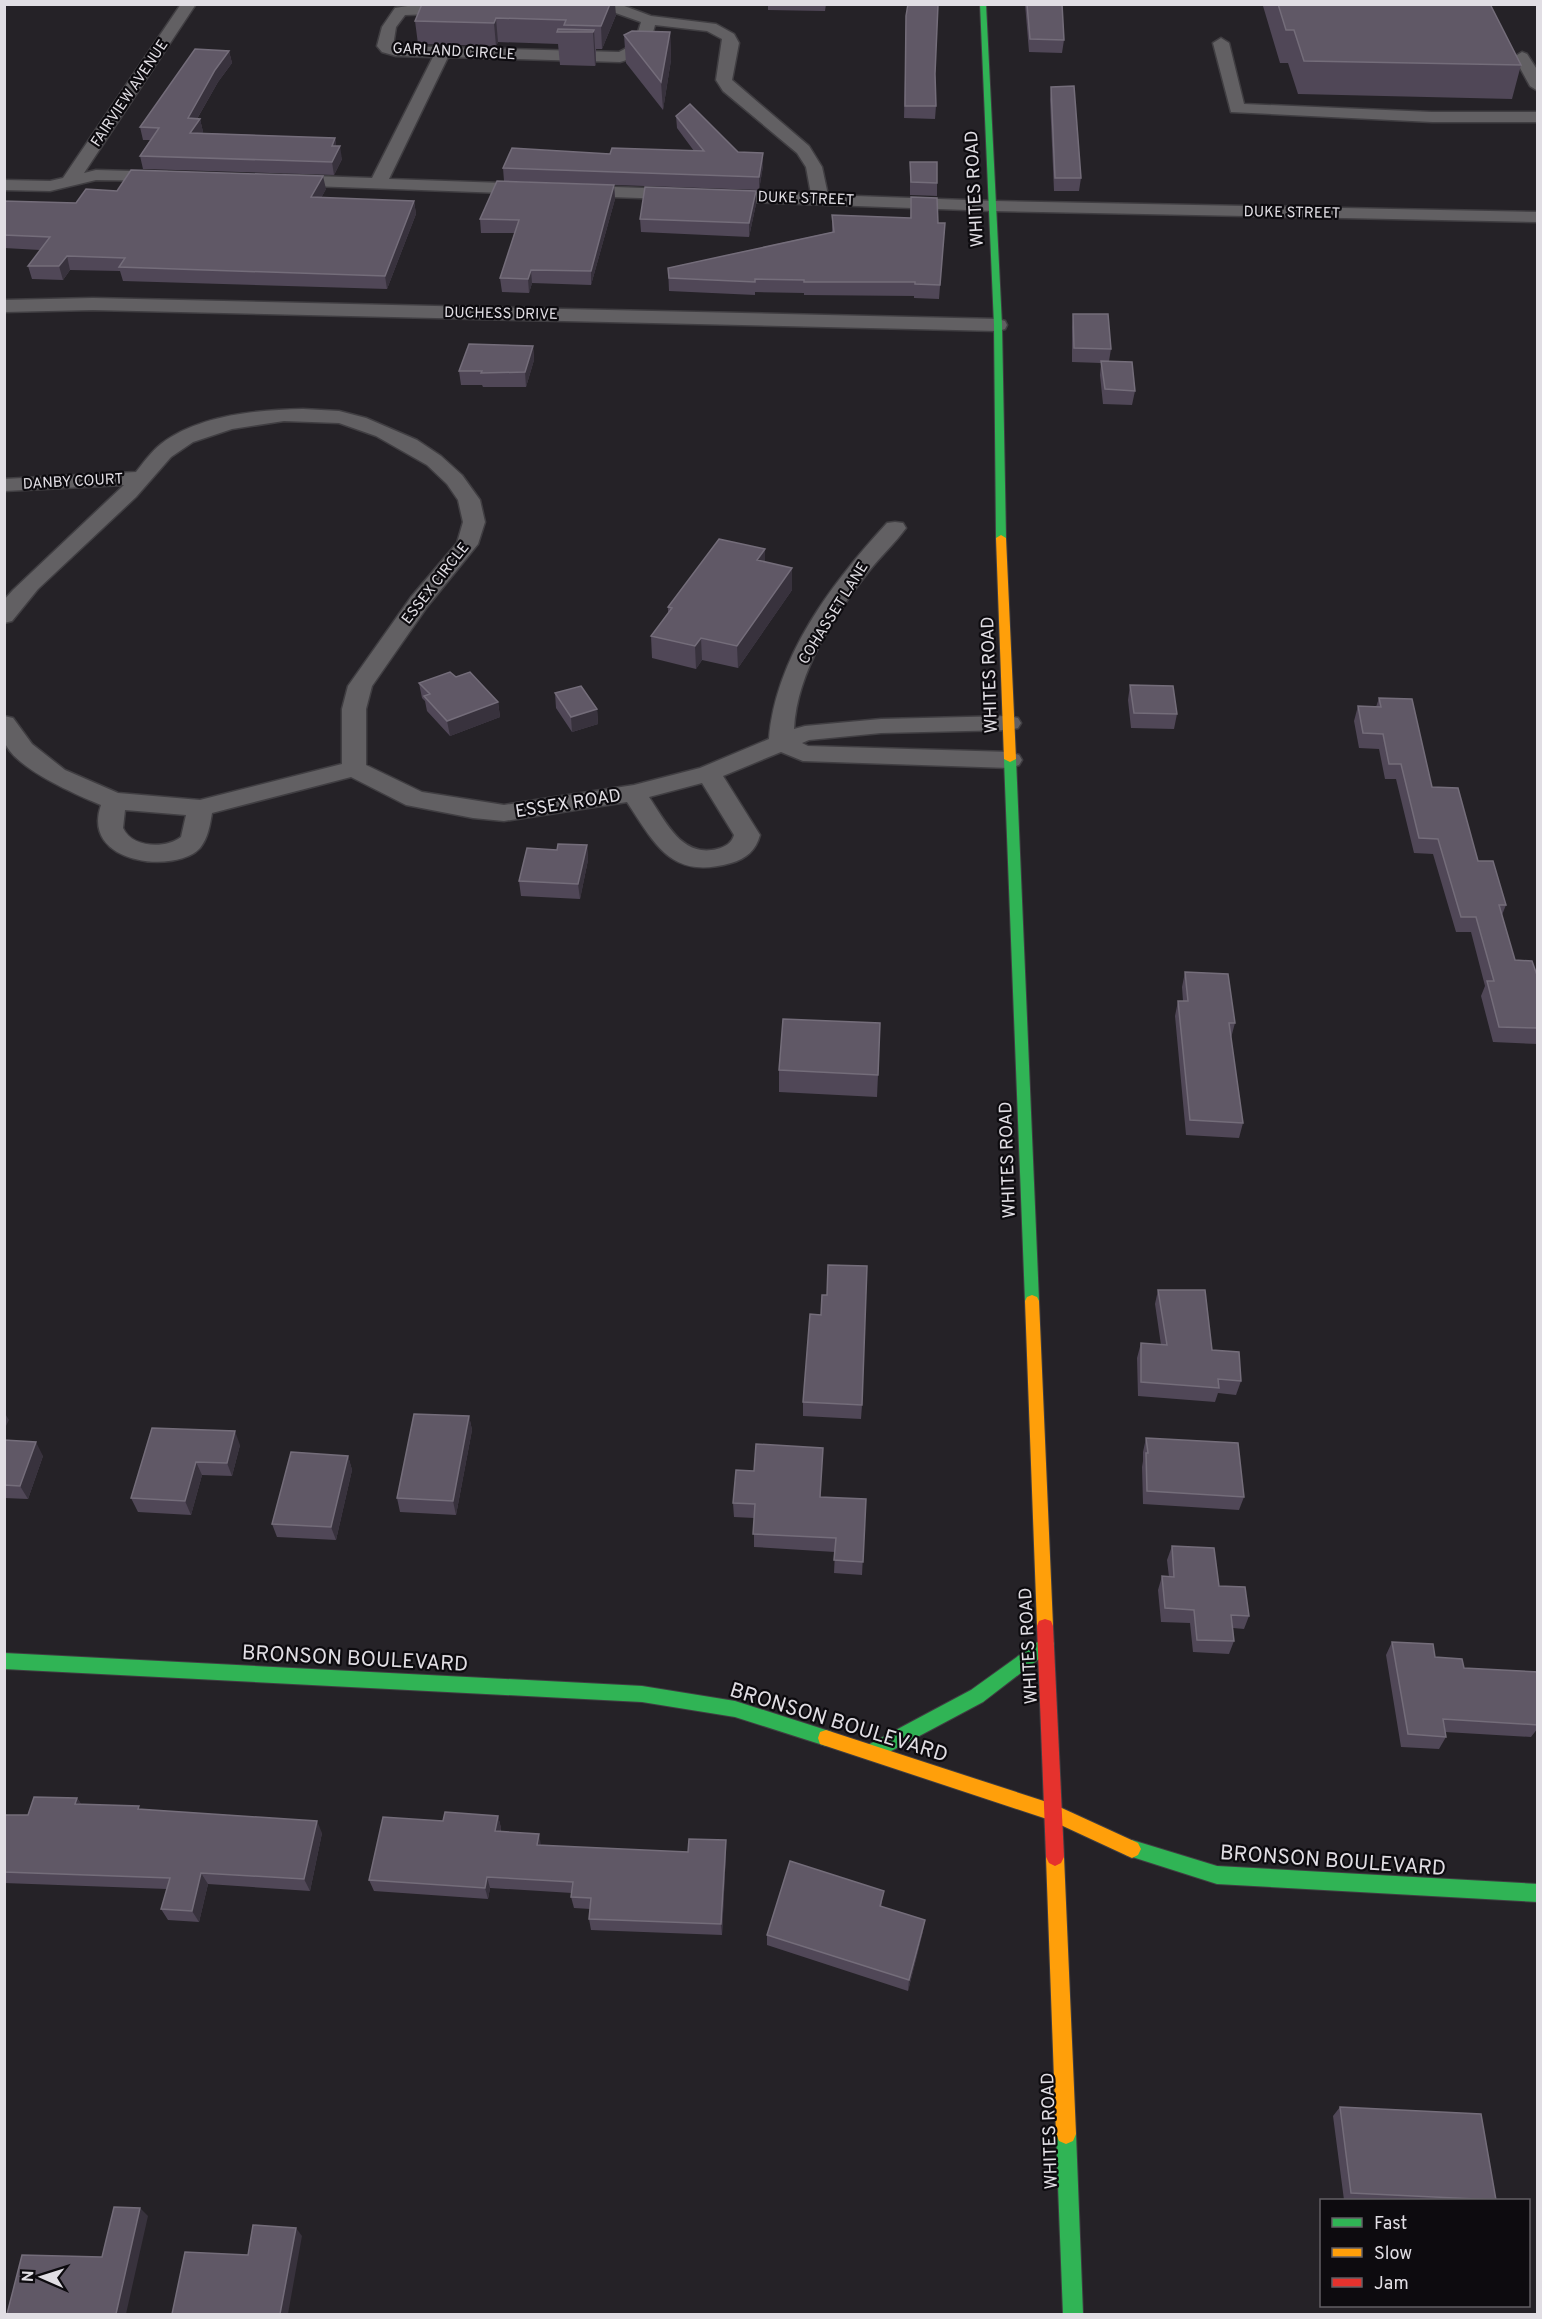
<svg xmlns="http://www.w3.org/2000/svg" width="1542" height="2319" font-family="Overpass,sans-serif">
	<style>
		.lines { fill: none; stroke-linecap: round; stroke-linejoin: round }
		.street-casing { stroke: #403e42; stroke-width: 3 }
		.fast-casing { stroke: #403e42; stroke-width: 2 }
		.slow-casing { stroke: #403e42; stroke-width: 2 }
		.jam-casing { stroke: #403e42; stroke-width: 2 }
		.street { fill: #626063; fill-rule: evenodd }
		.fast { fill: #30b455; fill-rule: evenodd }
		.slow { fill: #ff9f0a; fill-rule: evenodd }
		.jam { fill: #e5322d; fill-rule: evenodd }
		.wall { fill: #504757 }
		.shaded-wall { fill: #38323d }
		.building { fill: #605866; stroke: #746d7a; stroke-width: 1.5 }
		.labels { text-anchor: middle; stroke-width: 4.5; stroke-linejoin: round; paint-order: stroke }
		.far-street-label { font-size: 15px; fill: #e1dee4; stroke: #0d0b0f }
		.street-label { font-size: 18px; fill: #e1dee4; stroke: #0d0b0f }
		.near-street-label { font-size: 21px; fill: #e1dee4; stroke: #0d0b0f }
	</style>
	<rect width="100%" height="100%" fill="#252227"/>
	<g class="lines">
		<g class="street-casing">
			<path id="street" d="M 181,4 L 196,4 L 84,173 L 96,170 L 167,172 L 175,177 L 173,181 L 96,180 L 50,191 L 4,190 L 4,180 L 50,181 L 63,178 Z
				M 570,4 L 619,4 L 651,16 L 716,24 L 734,34 L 739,43 L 732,80 L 809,146 L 822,167 L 828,195 L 994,201 L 1538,212 L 1538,222 L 994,211 L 284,185 L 278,184 L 276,180 L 278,176 L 284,175 L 372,178 L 433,57 L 396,56 L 382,52 L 377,46 L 382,27 L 395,8 C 408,5 458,0 467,9 L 460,13 L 405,15 L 396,27 L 393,46 L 396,46 L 619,52 C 633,46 637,37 641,22 L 613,12 L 569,11 L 567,8 ZM 655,25 L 707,31 L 722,39 L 716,80 L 723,91 L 797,153 L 806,167 L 811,194 L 389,179 L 448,57 L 620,62 C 640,57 650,45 655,25 Z
				M 1221,38 L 1229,43 L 1244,104 L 1432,112 L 1538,112 L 1538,122 L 1432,122 L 1231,112 L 1213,43 Z
				M 1522,52 L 1527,54 L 1538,71 L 1538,91 L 1530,86 L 1514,57 Z
				M 93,298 L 998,319 L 1005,321 L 1007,325 L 1005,329 L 998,331 L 93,310 L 4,312 L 4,300 Z
				M 303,409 L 339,411 L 366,418 L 417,440 L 441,456 L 462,475 L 480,500 L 485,522 L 478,544 L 427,607 L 372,686 L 366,709 L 366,765 L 422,792 L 504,805 L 634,785 L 700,768 L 769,739 C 776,656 832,583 887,523 L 895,522 L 903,523 L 906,528 C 895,543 881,556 869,571 C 835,614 797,671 794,729 L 805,726 L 881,719 L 1009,716 L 1018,718 L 1021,723 L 1018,728 L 1009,730 L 881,733 L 809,740 L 802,743 L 808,746 L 1010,752 L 1019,755 L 1022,760 L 1019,765 L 1010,768 L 803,761 L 781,752 L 723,776 L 760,835 C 756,850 746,859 731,863 C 672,880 656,846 627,802 L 504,821 L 473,818 L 406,805 L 351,777 L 212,813 C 210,825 208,838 200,848 C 177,874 80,865 101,805 C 77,795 11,767 4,740 C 3,733 4,723 4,716 L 13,718 L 32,744 L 65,770 L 118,793 L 200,800 L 342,764 L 342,709 L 348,686 L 411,597 L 457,543 L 463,522 L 458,500 L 447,484 L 427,465 L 376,436 L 339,423 L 284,421 L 232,429 L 193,442 L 171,457 L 136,497 L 38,589 L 12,621 L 4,623 L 4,600 L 13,590 L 124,485 L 4,491 L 4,479 L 136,472 C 144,462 151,452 161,444 C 199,415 257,410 303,409 ZM 702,783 L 734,835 C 732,843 725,847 717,849 C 682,858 666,822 649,797 ZM 125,810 L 186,815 L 181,837 C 166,849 132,848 123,828 Z"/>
		</g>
		<g class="fast-casing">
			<path id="fast" d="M 980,4 L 986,4 L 1002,325 L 1006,538 L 1001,541 L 996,538 L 994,325 Z
				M 1010,756 L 1016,759 L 1039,1301 L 1037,1305 L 1027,1305 L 1025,1301 L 1004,759 Z
				M 1046,1636 L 1052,1639 L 1054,1644 L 1052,1649 L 983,1702 L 878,1758 L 872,1760 L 866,1758 L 863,1752 L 866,1746 L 971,1690 Z
				M 4,1653 L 642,1686 L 735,1701 L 826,1730 L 832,1732 L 834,1738 L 832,1744 L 826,1746 L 735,1717 L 642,1702 L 4,1669 Z
				M 1132,1840 L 1217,1866 L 1538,1884 L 1538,1902 L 1217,1884 L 1126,1855 L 1123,1849 L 1126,1843 Z
				M 1066,2124 L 1073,2127 L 1076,2134 L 1083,2314 L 1063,2314 L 1056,2134 L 1059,2127 Z"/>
		</g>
		<g class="slow-casing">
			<path id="slow" d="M 1001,535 L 1006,538 L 1016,759 L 1010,762 L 1004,759 L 996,538 Z
				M 1032,1295 L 1037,1297 L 1039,1301 L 1053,1626 L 1051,1631 L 1045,1633 L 1039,1631 L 1037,1626 L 1025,1301 L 1027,1297 Z
				M 826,1730 L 1053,1804 L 1138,1843 L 1141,1849 L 1138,1855 L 1132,1858 L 1050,1820 L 826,1746 L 820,1744 L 818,1738 L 820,1732 Z
				M 1055,1848 L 1061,1851 L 1064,1857 L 1076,2134 L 1073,2141 L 1066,2144 L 1059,2141 L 1056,2134 L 1046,1857 L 1049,1851 Z"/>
		</g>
		<g class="jam-casing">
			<path id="jam" d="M 1045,1619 L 1051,1621 L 1053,1626 L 1064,1857 L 1061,1863 L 1055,1866 L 1049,1863 L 1046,1857 L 1037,1626 L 1039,1621 Z"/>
		</g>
		<use href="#street" class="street"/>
		<use href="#fast" class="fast"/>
		<use href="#slow" class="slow"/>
		<use href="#jam" class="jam"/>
	</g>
	<path class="wall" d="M 768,4 L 826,4 L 825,11 L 768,10 Z
		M 1025,4 L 1062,4 L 1064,40 L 1062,53 L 1029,52 Z
		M 1259,4 L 1490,4 L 1521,65 L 1512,99 L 1298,94 L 1288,63 L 1280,63 L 1263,6 L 1260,6 Z
		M 616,15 L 602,49 L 596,49 L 596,64 L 595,66 L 560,65 L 558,44 L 498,42 L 496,46 L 418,44 L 415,21 Z
		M 906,29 L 935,74 L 936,106 L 935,119 L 904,118 Z
		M 670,32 L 671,60 L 663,110 L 626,63 L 624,35 Z
		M 229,51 L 232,63 L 218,82 L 197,119 L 200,119 L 203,132 L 201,133 L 335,138 L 336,146 L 342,159 L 334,175 L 143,169 L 140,156 L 150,140 L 143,140 L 140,127 Z
		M 1051,87 L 1081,178 L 1079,191 L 1054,191 L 1050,100 Z
		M 676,116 L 738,152 L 763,166 L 759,190 L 504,181 L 503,168 L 610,154 L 694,151 L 677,128 Z
		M 910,162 L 937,183 L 937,196 L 910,195 Z
		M 614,185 L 615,199 L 591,285 L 532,283 L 529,293 L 502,292 L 500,278 L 515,233 L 481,233 L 480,219 Z
		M 326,189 L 321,198 L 414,201 L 416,214 L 387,289 L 123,281 L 120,271 L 70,270 L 63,280 L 32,279 L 28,266 L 40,250 L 4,248 L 4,201 L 76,203 L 117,191 Z
		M 911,197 L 938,223 L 945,223 L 939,299 L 914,298 L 914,296 L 804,295 L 804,293 L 755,292 L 755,295 L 669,291 L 668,268 L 832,232 L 832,215 L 910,218 Z
		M 756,204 L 749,237 L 641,232 L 640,219 Z
		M 1073,314 L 1111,349 L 1109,361 L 1135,391 L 1132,405 L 1103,404 L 1100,375 L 1101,363 L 1072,362 L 1072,327 Z
		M 533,346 L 534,360 L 526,387 L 483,387 L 482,385 L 461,385 L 459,371 Z
		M 765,562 L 792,568 L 792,590 L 738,668 L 702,660 L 696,669 L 652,658 L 651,636 L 668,614 L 668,607 Z
		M 419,683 L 498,702 L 500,717 L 450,736 L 427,711 L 425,701 L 422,698 Z
		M 1130,685 L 1177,714 L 1174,729 L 1131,728 L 1128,700 Z
		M 555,693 L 597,709 L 598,724 L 572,732 L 556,708 Z
		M 1379,698 L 1432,787 L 1478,861 L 1506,905 L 1502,915 L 1515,960 L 1538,978 L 1538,1044 L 1493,1042 L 1481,996 L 1485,986 L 1471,932 L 1456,932 L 1433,854 L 1414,853 L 1396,779 L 1385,779 L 1379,749 L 1359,748 L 1354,721 L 1358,706 L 1376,707 Z
		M 587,845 L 588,860 L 580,899 L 521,896 L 519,881 L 557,850 Z
		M 1185,972 L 1235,1023 L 1231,1038 L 1243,1123 L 1239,1138 L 1186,1135 L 1175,1016 L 1178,1001 L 1183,1001 L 1182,987 Z
		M 779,1070 L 878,1075 L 877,1097 L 779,1092 Z
		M 1158,1290 L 1241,1381 L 1236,1395 L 1218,1393 L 1215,1402 L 1138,1396 L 1137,1358 L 1141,1343 L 1161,1345 L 1155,1304 Z
		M 803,1402 L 862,1405 L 861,1419 L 803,1416 Z
		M 469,1416 L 472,1430 L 456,1515 L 400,1512 L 397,1498 Z
		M 152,1428 L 240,1445 L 232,1476 L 202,1475 L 191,1515 L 138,1512 L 131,1498 Z
		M 1146,1438 L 1244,1497 L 1239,1510 L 1143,1504 L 1142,1467 L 1143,1461 L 1143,1452 Z
		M 4,1440 L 43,1456 L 28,1499 L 4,1498 Z
		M 348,1456 L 352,1470 L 336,1540 L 277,1537 L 272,1524 Z
		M 821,1497 L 866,1499 L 862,1575 L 834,1573 L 835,1552 L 754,1547 L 754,1518 L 734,1517 L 733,1503 Z
		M 1172,1546 L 1219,1586 L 1249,1616 L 1244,1629 L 1233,1628 L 1234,1641 L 1229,1654 L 1193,1652 L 1190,1623 L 1161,1622 L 1158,1590 L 1162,1576 L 1169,1577 L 1167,1560 Z
		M 1392,1642 L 1464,1668 L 1538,1672 L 1538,1728 L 1531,1737 L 1445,1732 L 1446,1737 L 1439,1749 L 1401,1747 L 1386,1655 Z
		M 77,1798 L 81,1804 L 141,1810 L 322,1833 L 310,1891 L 208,1884 L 199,1922 L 168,1920 L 161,1909 L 167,1889 L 4,1883 L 4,1815 L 28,1815 Z
		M 498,1816 L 501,1828 L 501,1831 L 541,1846 L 688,1852 L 726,1840 L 726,1852 L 722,1935 L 591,1930 L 589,1919 L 590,1909 L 574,1908 L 571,1897 L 572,1893 L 490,1888 L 488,1899 L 374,1891 L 369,1880 L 443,1821 Z
		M 882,1902 L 881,1907 L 923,1931 L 908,1991 L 767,1945 L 767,1935 Z
		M 1340,2107 L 1496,2200 L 1344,2200 L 1333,2116 Z"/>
	<path class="shaded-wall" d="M 610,4 L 615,4 L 616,15 L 602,49 L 601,26 Z
		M 496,18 L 498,42 L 496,46 L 494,23 Z
		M 594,30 L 596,64 L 595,66 L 593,32 Z
		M 670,32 L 671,60 L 663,110 L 661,82 Z
		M 229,51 L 232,63 L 218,82 L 190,131 L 188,118 L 215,70 Z
		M 200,119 L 203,132 L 193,146 L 190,133 Z
		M 335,138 L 337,151 L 340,146 L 342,159 L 334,175 L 332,162 L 332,146 Z
		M 763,153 L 763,166 L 759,190 L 759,177 Z
		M 323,176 L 326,189 L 314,211 L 311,197 Z
		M 614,185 L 615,199 L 591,285 L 591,271 Z
		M 756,191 L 756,204 L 749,237 L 749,223 Z
		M 414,201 L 416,214 L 387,289 L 385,276 Z
		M 67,256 L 70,270 L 63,280 L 59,266 Z
		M 531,270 L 532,283 L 529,293 L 528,279 Z
		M 533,346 L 534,360 L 526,387 L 525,372 Z
		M 765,549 L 765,571 L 757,560 Z
		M 792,568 L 792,590 L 738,668 L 737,646 Z
		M 701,638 L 702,660 L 696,669 L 695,646 Z
		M 498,702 L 500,717 L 450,736 L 447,721 Z
		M 597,709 L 598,724 L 572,732 L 571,717 Z
		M 587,845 L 588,860 L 580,899 L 578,884 Z
		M 4,1412 L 9,1420 L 4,1430 Z
		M 469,1416 L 472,1430 L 456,1515 L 453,1501 Z
		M 235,1431 L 240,1445 L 232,1476 L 227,1463 Z
		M 36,1442 L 43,1456 L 28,1499 L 20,1486 Z
		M 348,1456 L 352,1470 L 336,1540 L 331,1527 Z
		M 196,1462 L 202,1475 L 191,1515 L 185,1501 Z
		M 77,1798 L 85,1810 L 75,1804 Z
		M 498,1816 L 501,1828 L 498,1842 L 495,1831 Z
		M 317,1821 L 322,1833 L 310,1891 L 304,1879 Z
		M 539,1834 L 541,1845 L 537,1845 Z
		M 726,1840 L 726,1852 L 722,1935 L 721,1924 Z
		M 201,1873 L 208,1884 L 199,1922 L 192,1911 Z
		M 487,1877 L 490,1888 L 488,1899 L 485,1888 Z
		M 925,1920 L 923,1931 L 908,1991 L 909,1980 Z
		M 140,2208 L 148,2216 L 126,2314 L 116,2314 Z
		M 296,2228 L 302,2236 L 288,2314 L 280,2314 Z"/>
	<path class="building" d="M 422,4 L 610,4 L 601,26 L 564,25 L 566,20 L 496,18 L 494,23 L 415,21 Z
		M 908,4 L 938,5 L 935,74 L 936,106 L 905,106 L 906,16 Z
		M 1027,4 L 1062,4 L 1064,40 L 1030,39 Z
		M 1278,4 L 1490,4 L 1521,65 L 1304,61 L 1294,30 L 1286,30 Z
		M 558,29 L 594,30 L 593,32 L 557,32 Z
		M 632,31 L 670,32 L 661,82 L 624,35 Z
		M 195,49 L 229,51 L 215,70 L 188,118 L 200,119 L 190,133 L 335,138 L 332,146 L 340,146 L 332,162 L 140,156 L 159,128 L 140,127 Z
		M 1074,86 L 1081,178 L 1055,178 L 1051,87 Z
		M 690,104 L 738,152 L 763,153 L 759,177 L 503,168 L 512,148 L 610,154 L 612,148 L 704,151 L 676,116 Z
		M 910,162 L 937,162 L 937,183 L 911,182 Z
		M 131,170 L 323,176 L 311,197 L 414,201 L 385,276 L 119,267 L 125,258 L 67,256 L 59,266 L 28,266 L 50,237 L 4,235 L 4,201 L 76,203 L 86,189 L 117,191 Z
		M 497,181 L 614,185 L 591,271 L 531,270 L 528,279 L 500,278 L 519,220 L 480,219 Z
		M 645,187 L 756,191 L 749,223 L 640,219 Z
		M 911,197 L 937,198 L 938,223 L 945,223 L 940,285 L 915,284 L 915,282 L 804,282 L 804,280 L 755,279 L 755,282 L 669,278 L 668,268 L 834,232 L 832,215 L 911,218 Z
		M 1073,314 L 1108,314 L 1111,349 L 1074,348 Z
		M 469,344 L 533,346 L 525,372 L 481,373 L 482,371 L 459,371 Z
		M 1101,361 L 1132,362 L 1135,391 L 1105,389 Z
		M 719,539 L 765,549 L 757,560 L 792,568 L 737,646 L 701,638 L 695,646 L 651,636 L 672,608 L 668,607 Z
		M 450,672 L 456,677 L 470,672 L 498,702 L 447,721 L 424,696 L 430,694 L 419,683 Z
		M 1130,685 L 1173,686 L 1177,714 L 1134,713 Z
		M 581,686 L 597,709 L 571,717 L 555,693 Z
		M 1379,698 L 1412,699 L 1432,787 L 1458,788 L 1478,861 L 1493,861 L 1506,905 L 1499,905 L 1515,960 L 1532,961 L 1538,978 L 1538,1028 L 1499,1027 L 1487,981 L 1494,981 L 1476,917 L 1461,917 L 1438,839 L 1419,838 L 1401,764 L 1389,764 L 1383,734 L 1363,733 L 1358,706 L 1381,707 Z
		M 558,844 L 587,845 L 578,884 L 519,881 L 527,848 L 557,850 Z
		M 1185,972 L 1228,974 L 1235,1023 L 1229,1023 L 1243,1123 L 1190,1120 L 1178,1001 L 1188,1001 Z
		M 783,1019 L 880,1023 L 878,1075 L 779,1070 Z
		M 828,1265 L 867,1266 L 862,1405 L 803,1402 L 810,1314 L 821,1315 L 822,1295 L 827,1295 Z
		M 1158,1290 L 1205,1290 L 1212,1350 L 1239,1352 L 1241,1381 L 1218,1379 L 1219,1388 L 1141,1382 L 1141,1343 L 1167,1345 Z
		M 414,1414 L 469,1416 L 453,1501 L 397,1498 Z
		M 152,1428 L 235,1431 L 227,1463 L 196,1462 L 185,1501 L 131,1498 Z
		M 1146,1438 L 1238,1443 L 1244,1497 L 1147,1491 L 1146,1453 L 1148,1453 Z
		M 4,1440 L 36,1442 L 20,1486 L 4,1485 Z
		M 756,1444 L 823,1448 L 820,1497 L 866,1499 L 863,1562 L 834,1560 L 836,1538 L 753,1534 L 755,1504 L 733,1503 L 736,1470 L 754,1471 Z
		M 291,1452 L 348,1456 L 331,1527 L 272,1524 Z
		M 1172,1546 L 1214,1548 L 1219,1586 L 1245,1587 L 1249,1616 L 1231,1615 L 1234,1641 L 1197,1640 L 1194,1610 L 1165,1608 L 1162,1576 L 1174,1577 Z
		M 1392,1642 L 1433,1644 L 1435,1657 L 1462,1659 L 1464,1668 L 1538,1672 L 1538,1725 L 1443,1719 L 1446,1737 L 1408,1734 Z
		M 34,1797 L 77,1798 L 75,1804 L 139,1806 L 138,1809 L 317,1821 L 304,1879 L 201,1873 L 192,1911 L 161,1909 L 170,1878 L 4,1872 L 4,1815 L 28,1815 Z
		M 445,1812 L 498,1816 L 495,1831 L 539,1834 L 537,1845 L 688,1852 L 689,1839 L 726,1840 L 721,1924 L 589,1919 L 591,1898 L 571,1897 L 573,1882 L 487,1877 L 485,1888 L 369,1880 L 383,1817 L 443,1821 Z
		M 790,1861 L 884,1891 L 880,1906 L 925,1920 L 909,1980 L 767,1935 Z
		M 1340,2107 L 1481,2114 L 1496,2200 L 1351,2193 Z
		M 114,2207 L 140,2208 L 116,2314 L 7,2314 L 22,2255 L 102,2257 Z
		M 253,2225 L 296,2228 L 280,2314 L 172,2314 L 185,2252 L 248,2255 Z"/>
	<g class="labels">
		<g class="far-street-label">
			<text transform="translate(454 51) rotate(3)" y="5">GARLAND CIRCLE</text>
			<text transform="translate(129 93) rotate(-56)" y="5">FAIRVIEW AVENUE</text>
			<text transform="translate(806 198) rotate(2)" y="5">DUKE STREET</text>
			<text transform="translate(1292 212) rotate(1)" y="5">DUKE STREET</text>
			<text transform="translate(501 313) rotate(1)" y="5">DUCHESS DRIVE</text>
			<text transform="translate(73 481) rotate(-3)" y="5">DANBY COURT</text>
			<text transform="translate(435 583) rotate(-52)" y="5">ESSEX CIRCLE</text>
			<text transform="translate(833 613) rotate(-58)" y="5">COHASSET LANE</text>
		</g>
		<g class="street-label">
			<text transform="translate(974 189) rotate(-93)" y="6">WHITES ROAD</text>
			<text transform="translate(989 675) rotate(-92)" y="6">WHITES ROAD</text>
			<text transform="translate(568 803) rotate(-9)" y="6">ESSEX ROAD</text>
			<text transform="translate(1007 1160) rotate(-92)" y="6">WHITES ROAD</text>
			<text transform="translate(1028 1646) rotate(-93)" y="6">WHITES ROAD</text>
			<text transform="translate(1049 2131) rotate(-92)" y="6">WHITES ROAD</text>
		</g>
		<g class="near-street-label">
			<text transform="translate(355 1658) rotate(3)" y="7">BRONSON BOULEVARD</text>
			<text transform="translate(839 1722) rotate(17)" y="7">BRONSON BOULEVARD</text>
			<text transform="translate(1333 1860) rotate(4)" y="7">BRONSON BOULEVARD</text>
		</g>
	</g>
	<rect width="1542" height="2319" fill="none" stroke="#e1dee4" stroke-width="12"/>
	<rect x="1320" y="2199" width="210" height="108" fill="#0d0b0f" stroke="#625f64" stroke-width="1.5"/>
	<rect x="1332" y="2218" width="30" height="9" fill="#30b455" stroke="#625f64" stroke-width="1.5"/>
	<text x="1374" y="2229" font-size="18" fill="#e1dee4">Fast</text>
	<rect x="1332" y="2248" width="30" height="9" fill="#ff9f0a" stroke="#625f64" stroke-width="1.5"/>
	<text x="1374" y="2259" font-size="18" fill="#e1dee4">Slow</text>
	<rect x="1332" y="2278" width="30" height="9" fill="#e5322d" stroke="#625f64" stroke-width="1.5"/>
	<text x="1374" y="2289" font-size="18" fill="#e1dee4">Jam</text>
	<g transform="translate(42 2277) rotate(273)" stroke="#0d0b0f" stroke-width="4.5" paint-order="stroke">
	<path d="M0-4.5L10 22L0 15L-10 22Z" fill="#e1dee4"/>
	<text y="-9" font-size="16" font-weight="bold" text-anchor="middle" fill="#e1dee4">N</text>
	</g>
</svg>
